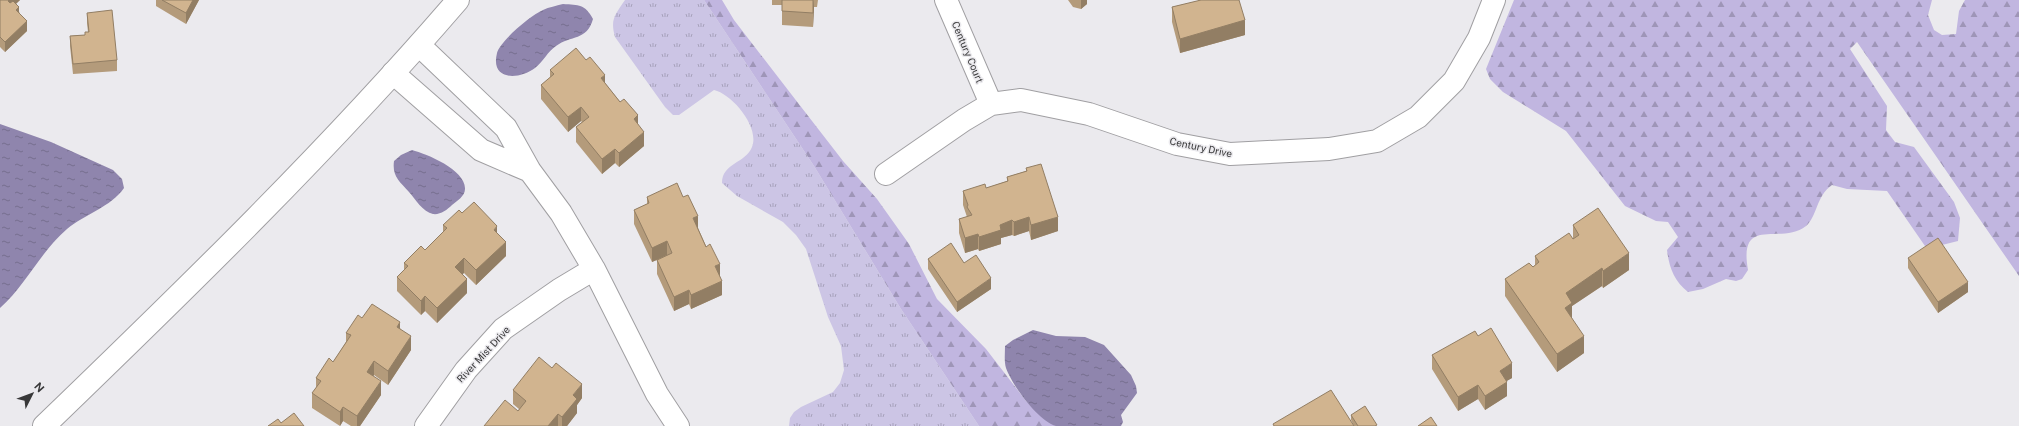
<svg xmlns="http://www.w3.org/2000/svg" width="2019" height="426" font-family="'Public Sans',sans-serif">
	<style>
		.grass { fill: url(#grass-tufts) }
		.forest { fill: url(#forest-firs) }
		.water { fill: url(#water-ripples) }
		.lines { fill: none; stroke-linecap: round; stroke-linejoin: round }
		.minor-casing { stroke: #a09fa2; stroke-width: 24 }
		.secondary-casing { stroke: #a09fa2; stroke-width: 24 }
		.minor { stroke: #fff; stroke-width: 22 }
		.secondary { stroke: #fff; stroke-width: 22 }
		.wall { fill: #b49b7b }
		.shaded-wall { fill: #927e64 }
		.building { fill: #d1b48f; stroke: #927e64 }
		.labels { text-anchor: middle; stroke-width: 3; stroke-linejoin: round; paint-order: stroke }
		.street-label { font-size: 10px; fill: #383839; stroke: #ebeaee }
	</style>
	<defs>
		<pattern id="grass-tufts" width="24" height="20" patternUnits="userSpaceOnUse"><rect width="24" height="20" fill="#ccc5e5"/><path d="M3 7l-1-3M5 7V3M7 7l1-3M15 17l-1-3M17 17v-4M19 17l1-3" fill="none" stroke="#a7a1bb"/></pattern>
		<pattern id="forest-firs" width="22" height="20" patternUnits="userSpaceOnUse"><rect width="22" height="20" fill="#c1b6e0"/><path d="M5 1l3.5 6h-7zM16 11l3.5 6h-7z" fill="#9e95b7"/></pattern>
		<pattern id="water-ripples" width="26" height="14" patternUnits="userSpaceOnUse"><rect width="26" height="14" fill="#8f85ad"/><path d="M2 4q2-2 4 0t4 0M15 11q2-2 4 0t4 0" fill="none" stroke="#766e8e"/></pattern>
	</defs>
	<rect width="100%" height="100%" fill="#ebeaee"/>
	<path class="grass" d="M 625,0 L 704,0 L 814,166 L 901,309 L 979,426 L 789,426 L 790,418 L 794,412 L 801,407 L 833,392 L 840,383 L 844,370 L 841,346 L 828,317 L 806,249 L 796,235 L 783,222 L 737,196 L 722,183 C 722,163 746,163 752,147 C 760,127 732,94 714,90 L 679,115 L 673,115 L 665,107 L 615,37 C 610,19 615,15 625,0 Z"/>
	<path class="forest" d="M 704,0 L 722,0 L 734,20 L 788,90 L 843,161 L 877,199 L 909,244 L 937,299 L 986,349 L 1026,401 L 1042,417 L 1057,426 L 979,426 L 901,309 L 814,166 Z
		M 1514,0 L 1932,0 L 1928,15 L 1934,30 L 1942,35 L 1956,34 L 1959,11 L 1965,0 L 2019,0 L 2019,276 L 1857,42 L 1850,49 L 1887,106 L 1886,130 L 1895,142 L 1914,147 L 1954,202 L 1960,218 L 1958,241 L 1942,245 L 1925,246 L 1887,191 L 1847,189 L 1832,185 C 1816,196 1817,217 1806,226 C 1781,246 1738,214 1748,270 L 1742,279 L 1736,281 L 1726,279 L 1703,289 L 1688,292 C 1674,281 1669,267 1667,250 L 1678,237 L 1668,222 L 1656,221 L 1625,206 L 1566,131 L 1503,92 L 1490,79 L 1486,69 Z"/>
	<path class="water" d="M 563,4 C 579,5 585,4 593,19 C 587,41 571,35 556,46 C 548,51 543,62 535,68 C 519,80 490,81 497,53 C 500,41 531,15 543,10 C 549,7 556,6 563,4 Z
		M 0,124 L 51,142 L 113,170 L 122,179 L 124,188 C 111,207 85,214 67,229 C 41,251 26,285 0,308 Z
		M 412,150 C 427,154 466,170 465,189 C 465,196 457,201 452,205 C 447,210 440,215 433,214 C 423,212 415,199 409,192 C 399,181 392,176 394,161 L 401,155 Z
		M 1033,330 L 1056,336 L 1085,337 L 1104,345 L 1131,375 L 1136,386 L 1137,393 L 1121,415 L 1123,422 L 1121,426 C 1105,426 1069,426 1056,426 C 1038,421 1012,385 1006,368 C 1004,361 1005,354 1005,346 L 1013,340 Z"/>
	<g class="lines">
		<g class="minor-casing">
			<path id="minor" d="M 946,0 L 991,104
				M 419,45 L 506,128 L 530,171 L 561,213 L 594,269 L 657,394 L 678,426
				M 393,73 L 481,150 L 530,171
				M 886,174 L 964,120 L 991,104 L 1021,100 L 1089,114 L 1177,144 L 1230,154 L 1329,149 L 1377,141 L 1418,117 L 1454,81 L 1479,38 L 1494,0
				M 426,426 L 466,370 L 503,329 L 559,290 L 594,269"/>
		</g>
		<g class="secondary-casing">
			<path id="secondary" d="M 44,426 C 186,289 329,150 458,0"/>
		</g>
		<use href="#minor" class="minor"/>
		<use href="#secondary" class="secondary"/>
	</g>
	<path class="wall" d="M 0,0 L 20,0 L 16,4 L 27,31 L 5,52 L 0,47 Z
		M 156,0 L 199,0 L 186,24 L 156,6 Z
		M 772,0 L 818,0 L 817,7 L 814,7 L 813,27 L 782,25 L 782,5 L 772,5 Z
		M 1068,0 L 1087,0 L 1087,4 L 1081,9 L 1073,7 Z
		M 1198,0 L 1239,0 L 1245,35 L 1180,53 L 1172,22 L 1172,7 L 1198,1 Z
		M 87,13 L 117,60 L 117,71 L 73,74 L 70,46 L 70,36 L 85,35 L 88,32 L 87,23 Z
		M 550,70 L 605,83 L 638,124 L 644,146 L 619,167 L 615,163 L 602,174 L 576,142 L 576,127 L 582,122 L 581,121 L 568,132 L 541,99 L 541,85 L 550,78 Z
		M 1026,168 L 1058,231 L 1031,240 L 1029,231 L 1014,236 L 1012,235 L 1001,238 L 1001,244 L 979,251 L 978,249 L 965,253 L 959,233 L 959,219 L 967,217 L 963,205 L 963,191 L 986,188 L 1007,181 L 1007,177 L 1026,171 Z
		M 647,197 L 698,228 L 720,277 L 722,295 L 691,309 L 689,304 L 674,311 L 657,274 L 657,260 L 652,262 L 634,224 L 634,210 L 647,204 Z
		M 462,213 L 497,233 L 506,256 L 476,285 L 464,273 L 462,274 L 467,293 L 437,323 L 425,311 L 421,315 L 397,291 L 397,277 L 404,270 L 404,263 L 425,250 L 443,232 L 443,225 Z
		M 1573,225 L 1629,270 L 1603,288 L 1602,286 L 1572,306 L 1572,318 L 1584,353 L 1557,372 L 1505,296 L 1505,279 L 1533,267 L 1535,265 L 1535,256 L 1573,238 Z
		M 1908,258 L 1968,292 L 1938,313 L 1908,268 Z
		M 928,259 L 964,263 L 991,289 L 957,312 L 928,269 Z
		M 362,318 L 400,328 L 411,350 L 388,385 L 374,375 L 373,376 L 381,395 L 360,426 L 351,426 L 343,421 L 340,426 L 312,408 L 312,393 L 316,388 L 316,378 L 333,362 L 346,342 L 346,333 Z
		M 1478,336 L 1512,378 L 1506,381 L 1507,396 L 1485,410 L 1478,399 L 1458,411 L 1432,369 L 1432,355 Z
		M 513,390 L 582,398 L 577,405 L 577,413 L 567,426 L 484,426 L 518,411 L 519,409 L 513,404 Z
		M 1351,415 L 1377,426 L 1354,426 L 1351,420 Z"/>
	<path class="shaded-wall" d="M 9,0 L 20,0 L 8,11 L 8,1 Z
		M 193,0 L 199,0 L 186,24 L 186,13 Z
		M 813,0 L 814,7 L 813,27 Z
		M 1081,0 L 1087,0 L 1087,4 L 1081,9 Z
		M 19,7 L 19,17 L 16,10 Z
		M 1245,20 L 1245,35 L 1180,53 L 1180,39 Z
		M 27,21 L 27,31 L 5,52 L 5,42 Z
		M 605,75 L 605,89 L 601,78 Z
		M 581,107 L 581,121 L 568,132 L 568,117 Z
		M 638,115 L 638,130 L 634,119 Z
		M 644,132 L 644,146 L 619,167 L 619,153 Z
		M 615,149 L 615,163 L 602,174 L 602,159 Z
		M 698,216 L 698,230 L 693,218 Z
		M 1029,217 L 1029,231 L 1014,236 L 1014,222 Z
		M 1058,217 L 1058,231 L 1031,240 L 1031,225 Z
		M 1012,220 L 1012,235 L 1001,238 L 1001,244 L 979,251 L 979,237 L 1000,225 Z
		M 497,226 L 497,240 L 494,230 Z
		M 978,234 L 978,249 L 965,253 L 965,238 Z
		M 667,241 L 667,255 L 652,262 L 652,248 Z
		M 506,242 L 506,256 L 476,285 L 476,270 Z
		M 1629,253 L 1629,270 L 1603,288 L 1603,271 Z
		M 464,258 L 464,273 L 455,281 L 455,267 Z
		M 720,264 L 720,278 L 715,266 Z
		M 1602,268 L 1602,286 L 1572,306 L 1572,320 L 1565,308 L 1566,293 Z
		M 991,278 L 991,289 L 957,312 L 957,302 Z
		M 467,279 L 467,293 L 437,323 L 437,308 Z
		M 722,281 L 722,295 L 691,309 L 691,295 Z
		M 1968,282 L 1968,292 L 1938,313 L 1938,302 Z
		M 689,290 L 689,304 L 674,311 L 674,297 Z
		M 425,296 L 425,311 L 421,315 L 421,301 Z
		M 400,322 L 400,337 L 397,327 Z
		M 411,336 L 411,350 L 388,385 L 388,371 Z
		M 1584,336 L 1584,353 L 1557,372 L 1557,354 Z
		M 374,361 L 374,375 L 367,386 L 367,372 Z
		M 1512,363 L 1512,378 L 1500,385 L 1500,371 Z
		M 381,381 L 381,395 L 360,426 L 357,426 L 357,416 Z
		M 1507,382 L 1507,396 L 1485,410 L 1485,396 Z
		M 582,384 L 582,398 L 577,405 L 577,413 L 567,426 L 562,426 L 562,417 L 573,395 Z
		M 1478,385 L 1478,399 L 1458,411 L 1458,397 Z
		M 343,407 L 343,421 L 340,426 L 340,412 Z
		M 558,414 L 558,426 L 548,426 Z"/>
	<path class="building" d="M 0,0 L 9,0 L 8,1 L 10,3 L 13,1 L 19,7 L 16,10 L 27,21 L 5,42 L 0,37 Z
		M 162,0 L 193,0 L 186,13 Z
		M 782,0 L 813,0 L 813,13 L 782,11 Z
		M 1201,0 L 1239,0 L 1245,20 L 1180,39 L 1172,7 Z
		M 112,10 L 117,60 L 73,64 L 70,36 L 85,35 L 85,32 L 89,32 L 87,13 Z
		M 576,48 L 586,60 L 590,57 L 605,75 L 601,78 L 620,102 L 624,99 L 638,115 L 634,119 L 644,132 L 619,153 L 615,149 L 602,159 L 576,127 L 589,117 L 581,107 L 568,117 L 541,85 L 554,74 L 550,70 Z
		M 1041,164 L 1058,217 L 1031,225 L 1029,217 L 1014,222 L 1012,220 L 1000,225 L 1001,230 L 979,237 L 978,234 L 965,238 L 959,219 L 972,215 L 967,207 L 968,205 L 963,191 L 985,184 L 986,188 L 1008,181 L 1007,177 L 1027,171 L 1026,168 Z
		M 677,183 L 683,197 L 688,195 L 698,216 L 693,218 L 706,247 L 710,244 L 720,264 L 715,266 L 722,281 L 691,295 L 689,290 L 674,297 L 657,260 L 672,253 L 667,241 L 652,248 L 634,210 L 649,203 L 647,197 Z
		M 474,202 L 497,226 L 494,230 L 506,242 L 476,270 L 464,258 L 455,267 L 467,279 L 437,308 L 425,296 L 421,301 L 397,277 L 408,266 L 404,263 L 421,246 L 425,250 L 447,228 L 443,225 L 459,210 L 462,213 Z
		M 1598,208 L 1629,253 L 1603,271 L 1602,268 L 1566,293 L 1572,303 L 1565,308 L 1584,336 L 1557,354 L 1505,279 L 1529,263 L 1533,267 L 1539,262 L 1535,256 L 1569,233 L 1573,239 L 1579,235 L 1573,225 Z
		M 1938,238 L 1968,282 L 1938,302 L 1908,258 Z
		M 951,243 L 964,263 L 976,255 L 991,278 L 957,302 L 928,259 Z
		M 372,304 L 400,322 L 397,327 L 411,336 L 388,371 L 374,361 L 367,372 L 381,381 L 357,416 L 343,407 L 340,412 L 312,393 L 321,381 L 316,378 L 329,358 L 333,362 L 351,335 L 346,333 L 358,315 L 362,318 Z
		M 1491,328 L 1512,363 L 1500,371 L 1507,382 L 1485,396 L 1478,385 L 1458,397 L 1432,355 L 1475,331 L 1478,336 Z
		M 539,357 L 552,368 L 556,363 L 582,384 L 573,395 L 577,399 L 562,417 L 558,414 L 548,426 L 484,426 L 505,400 L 518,411 L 526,401 L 513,390 Z
		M 1331,390 L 1354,426 L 1274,426 L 1273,424 Z
		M 1365,406 L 1377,425 L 1375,426 L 1358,426 L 1351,415 Z
		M 294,413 L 304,426 L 268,426 L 278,419 L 281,423 Z
		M 1431,417 L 1437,426 L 1418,426 Z"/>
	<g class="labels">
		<g class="street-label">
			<text transform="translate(968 52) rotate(67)" y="4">Century Court</text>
			<text transform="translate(1201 147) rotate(12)" y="4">Century Drive</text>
			<text transform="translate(483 354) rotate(-47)" y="4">River Mist Drive</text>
		</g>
	</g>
	<g transform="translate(32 394) rotate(48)" stroke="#ebeaee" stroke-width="3" paint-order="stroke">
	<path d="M0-3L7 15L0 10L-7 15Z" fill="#383839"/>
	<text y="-6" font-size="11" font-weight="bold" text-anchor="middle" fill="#383839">N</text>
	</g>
</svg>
